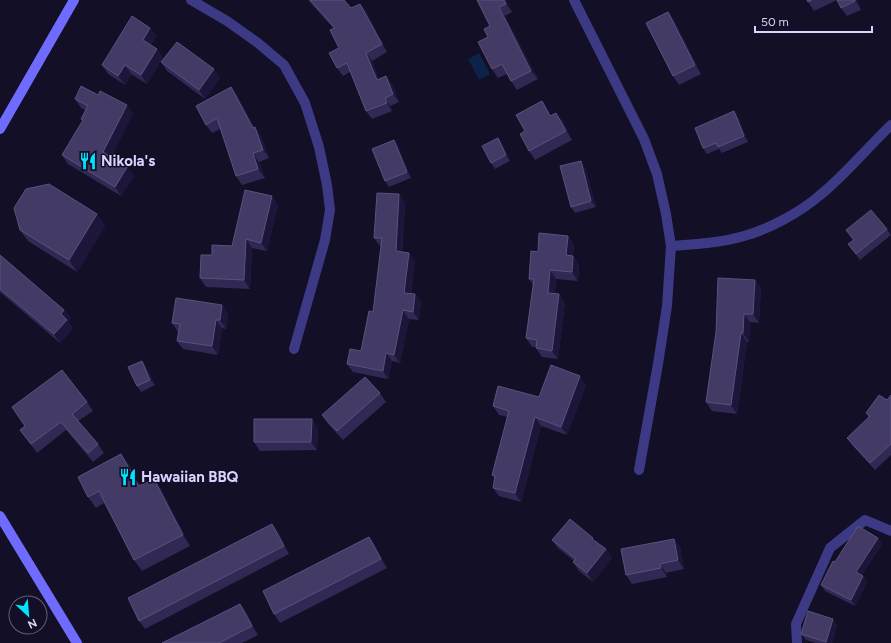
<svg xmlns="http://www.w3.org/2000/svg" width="891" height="643" font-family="Figtree,sans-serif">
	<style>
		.water { fill: #0c2248 }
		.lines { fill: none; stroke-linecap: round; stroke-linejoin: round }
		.minor { stroke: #3d3a85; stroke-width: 10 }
		.secondary { stroke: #6f6bff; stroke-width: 10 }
		.wall { fill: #312854 }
		.shaded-wall { fill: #1d163a }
		.building { fill: #433a66; stroke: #5a527e }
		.labels { text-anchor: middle; stroke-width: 3; stroke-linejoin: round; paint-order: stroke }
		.poi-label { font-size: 15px; font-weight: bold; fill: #d9d4ff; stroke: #130f26; text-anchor: start }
	</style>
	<rect width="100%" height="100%" fill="#130f26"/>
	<path class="water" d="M 479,53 L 490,74 L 479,80 L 468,59 Z"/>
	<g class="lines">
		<path class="minor" d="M 191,0 L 227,21 L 258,43 L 284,65 L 305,103 L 319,147 L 327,185 L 330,210 L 325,240 L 294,349
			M 574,0 L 644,139 L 657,174 L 666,214 L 671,246 L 667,306 L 658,364 L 639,470
			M 671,246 C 696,244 720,243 744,236 C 769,229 799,213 819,196 C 845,175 867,148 891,125
			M 797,643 L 796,624 L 830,548 L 865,520 L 891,531"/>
		<path class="secondary" d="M 0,129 L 74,0
			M 0,516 L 77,643"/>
	</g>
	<path class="wall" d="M 308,0 L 344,0 L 351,8 L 360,4 L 366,11 L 387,52 L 372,61 L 379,79 L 392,84 L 399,102 L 390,106 L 392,111 L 372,119 L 366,111 L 350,72 L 343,76 L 337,68 L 339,48 L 334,29 Z
		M 477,0 L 506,0 L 512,12 L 505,16 L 538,79 L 517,90 L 511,81 L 507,74 L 498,78 L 492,69 L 488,37 L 490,26 Z
		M 807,0 L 837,0 L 814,11 Z
		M 857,0 L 861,10 L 847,16 L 841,8 Z
		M 668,12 L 674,20 L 701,74 L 679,85 L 673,76 Z
		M 150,28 L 156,36 L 151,45 L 163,57 L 147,84 L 131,74 L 125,85 L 108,74 L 102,65 Z
		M 161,62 L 220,78 L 205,99 L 167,71 Z
		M 231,87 L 237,95 L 254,127 L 261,136 L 269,158 L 259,162 L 265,178 L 242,185 L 236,176 L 220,129 L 212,133 L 206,125 Z
		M 75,99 L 133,113 L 111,157 L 127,167 L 134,176 L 121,196 L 68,164 L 62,155 L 83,121 L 81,119 L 85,110 L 81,108 Z
		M 542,101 L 551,115 L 563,121 L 572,140 L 535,160 L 529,151 L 525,131 Z
		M 734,111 L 738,117 L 748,142 L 722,153 L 719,149 L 707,154 L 703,148 Z
		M 498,138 L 502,144 L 510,161 L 495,169 L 491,163 Z
		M 398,146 L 411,178 L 389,187 L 385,181 Z
		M 585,167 L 596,207 L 575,213 L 571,207 Z
		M 399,194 L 405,203 L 402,252 L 409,253 L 415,261 L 411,294 L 415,294 L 421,302 L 419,320 L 409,319 L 400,363 L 392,361 L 388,379 L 353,372 L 347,364 L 361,351 L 373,312 L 382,246 L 380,246 L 374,238 Z
		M 272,196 L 278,205 L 267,251 L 252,248 L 250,289 L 206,287 L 200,278 L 232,246 Z
		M 97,214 L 105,226 L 77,272 L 28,241 L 20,230 Z
		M 887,229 L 891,235 L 860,260 L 848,244 L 853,240 L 846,230 Z
		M 568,236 L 574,244 L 573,256 L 579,265 L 578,281 L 556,279 L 555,294 L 559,294 L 565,303 L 558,359 L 542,357 L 536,348 L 536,347 L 532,347 L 526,338 L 533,285 L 529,279 L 538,252 Z
		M 0,255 L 64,310 L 71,318 L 68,321 L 73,328 L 60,343 L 0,292 Z
		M 755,280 L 761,288 L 759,323 L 750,322 L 749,342 L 747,342 L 737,414 L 712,411 L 706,402 Z
		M 222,305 L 228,314 L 226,329 L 222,328 L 218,355 L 183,349 L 177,341 L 179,332 L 178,332 L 172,323 Z
		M 142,361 L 146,367 L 155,385 L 141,392 L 137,386 Z
		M 586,385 L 567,435 L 541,426 L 521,502 L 499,496 L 493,488 L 495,480 L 492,475 L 507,417 L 499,415 L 493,406 L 539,397 Z
		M 380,393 L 386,402 L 343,440 L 328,424 L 322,415 Z
		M 891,395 L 891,455 L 875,470 L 852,445 L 847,438 L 869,418 L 866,413 L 887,400 Z
		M 87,402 L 93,411 L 78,421 L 98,444 L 104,453 L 93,462 L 66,430 L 37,453 L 20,430 L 25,426 L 12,407 Z
		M 318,428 L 317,450 L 260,451 L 254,442 Z
		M 121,454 L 129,465 L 140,486 L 154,479 L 161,489 L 190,546 L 142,571 L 134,560 L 104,503 L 96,508 L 88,497 Z
		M 278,531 L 289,554 L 145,629 L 139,621 Z
		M 369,537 L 375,545 L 387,568 L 280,623 L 274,614 Z
		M 878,538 L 882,544 L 862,575 L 863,576 L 867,582 L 855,606 L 825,591 L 821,585 L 835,562 Z
		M 674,539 L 680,547 L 684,569 L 666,573 L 667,577 L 632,584 L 626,575 Z
		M 552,540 L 596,542 L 606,549 L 612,558 L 593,582 L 579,571 L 573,562 L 574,561 L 558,548 Z
		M 240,604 L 246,612 L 258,635 L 242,643 L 162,643 Z
		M 833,619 L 837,625 L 832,643 L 816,643 L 806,640 L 801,634 Z"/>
	<path class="shaded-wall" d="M 504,0 L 506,0 L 512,12 L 506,4 Z
		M 855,0 L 857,0 L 861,10 Z
		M 360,4 L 366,11 L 387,52 L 382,44 Z
		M 499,7 L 505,16 L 538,79 L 531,71 Z
		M 668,12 L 674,20 L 701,74 L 695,65 Z
		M 150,28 L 156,36 L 149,49 L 143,40 Z
		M 157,49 L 163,57 L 147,84 L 141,75 Z
		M 366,53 L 372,61 L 383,88 L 377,80 Z
		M 125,65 L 131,74 L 125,85 L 118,76 Z
		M 214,69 L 220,78 L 205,99 L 199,90 Z
		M 386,76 L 392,84 L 399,102 L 393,94 Z
		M 231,87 L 237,95 L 257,132 L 255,127 L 261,136 L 269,158 L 263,150 L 253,128 Z
		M 385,98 L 390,106 L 392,111 L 387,103 Z
		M 542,101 L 548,110 L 556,125 L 550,116 Z
		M 127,105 L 133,113 L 109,161 L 103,152 Z
		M 734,111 L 738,117 L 748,142 L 744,136 Z
		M 556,113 L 563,121 L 572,140 L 566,131 Z
		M 498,138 L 502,144 L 510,161 L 506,155 Z
		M 394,140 L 398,146 L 411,178 L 407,172 Z
		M 253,153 L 259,162 L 265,178 L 258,169 Z
		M 581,161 L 585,167 L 596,207 L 591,201 Z
		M 127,167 L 134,176 L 121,196 L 115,187 Z
		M 399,194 L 405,203 L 401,259 L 396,251 Z
		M 272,196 L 278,205 L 267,251 L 261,243 Z
		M 97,214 L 105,226 L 77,272 L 69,260 Z
		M 568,236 L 574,244 L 572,264 L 566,255 Z
		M 246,239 L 252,248 L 250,289 L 244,280 Z
		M 409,253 L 415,261 L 410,301 L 404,293 Z
		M 573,256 L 579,265 L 578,281 L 572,272 Z
		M 550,270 L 556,279 L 554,301 L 548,293 Z
		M 755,280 L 761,288 L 759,323 L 753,314 Z
		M 415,294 L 421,302 L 419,320 L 413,312 Z
		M 559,294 L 565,303 L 558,359 L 552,351 Z
		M 222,305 L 228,314 L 226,329 L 220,320 Z
		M 64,310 L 71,318 L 68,321 L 73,328 L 60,343 L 54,334 L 61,314 Z
		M 403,310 L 409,319 L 400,363 L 394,355 Z
		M 744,314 L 750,322 L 749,342 L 743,333 Z
		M 216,320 L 222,328 L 218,355 L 212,346 Z
		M 741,333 L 747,342 L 737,414 L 731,405 Z
		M 386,353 L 392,361 L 388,379 L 383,371 Z
		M 142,361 L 146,367 L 155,385 L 150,380 Z
		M 580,376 L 586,385 L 567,435 L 561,427 Z
		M 535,417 L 541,426 L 521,502 L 515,493 Z
		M 312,419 L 318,428 L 317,450 L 311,442 Z
		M 121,454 L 129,465 L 146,497 L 139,486 Z
		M 154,479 L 161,489 L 190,546 L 183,535 Z
		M 272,524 L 278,531 L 289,554 L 284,546 Z
		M 369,537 L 375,545 L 387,568 L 381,559 Z
		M 878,538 L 882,544 L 860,578 L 856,572 Z
		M 674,539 L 680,547 L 684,569 L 678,560 Z
		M 606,549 L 612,558 L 593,582 L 587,573 Z
		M 660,564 L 666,573 L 667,577 L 661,568 Z
		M 863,576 L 867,582 L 855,606 L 851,600 Z
		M 240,604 L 246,612 L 258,635 L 252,626 Z
		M 833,619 L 837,625 L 832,643 L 827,643 L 826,642 Z"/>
	<path class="building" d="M 310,0 L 344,0 L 351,8 L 360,4 L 382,44 L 366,53 L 377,80 L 386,76 L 393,94 L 385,98 L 387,103 L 366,111 L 347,63 L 337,68 L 329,53 L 339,48 L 330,30 L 335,28 Z
		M 477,0 L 504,0 L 506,4 L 499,7 L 531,71 L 511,81 L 502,64 L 492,69 L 478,42 L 488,37 L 484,29 L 490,26 Z
		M 807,0 L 812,0 L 808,2 Z
		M 837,0 L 855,0 L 855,1 L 841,8 Z
		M 668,12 L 695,65 L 673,76 L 646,23 Z
		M 132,16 L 150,28 L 143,40 L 157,49 L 141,75 L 125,65 L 118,76 L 102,65 Z
		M 177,42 L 214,69 L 199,90 L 161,62 Z
		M 81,86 L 98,95 L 100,91 L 127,105 L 103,152 L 127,167 L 115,187 L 62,155 L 83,120 L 81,119 L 88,106 L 75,99 Z
		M 231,87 L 253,128 L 255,127 L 263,150 L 253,153 L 258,169 L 236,176 L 217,118 L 206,125 L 196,106 Z
		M 542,101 L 550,116 L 556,113 L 566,131 L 529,151 L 520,134 L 525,131 L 516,115 Z
		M 734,111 L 744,136 L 718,147 L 716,143 L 703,148 L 695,128 Z
		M 498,138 L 506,155 L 491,163 L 482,146 Z
		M 394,140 L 407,172 L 385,181 L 372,149 Z
		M 581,161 L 591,201 L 571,207 L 560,166 Z
		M 49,184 L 97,214 L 69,260 L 20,230 L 14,208 L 26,189 Z
		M 245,190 L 272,196 L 261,243 L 246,239 L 244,280 L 200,278 L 201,255 L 212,255 L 212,245 L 232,246 Z
		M 377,193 L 399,194 L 396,251 L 409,253 L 404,293 L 415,294 L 413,312 L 403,310 L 394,355 L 386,353 L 383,371 L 347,364 L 350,349 L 361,351 L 369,311 L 373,312 L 382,238 L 374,238 Z
		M 871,210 L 887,229 L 856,254 L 848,244 L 854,240 L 846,230 Z
		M 539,233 L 568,236 L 566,255 L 573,256 L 572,272 L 550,270 L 548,293 L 559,294 L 552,351 L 536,348 L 537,340 L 526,338 L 534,279 L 529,279 L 531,251 L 538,252 Z
		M 0,255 L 64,310 L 61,314 L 67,320 L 54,334 L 0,289 Z
		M 718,278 L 755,280 L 753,314 L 744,314 L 743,333 L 741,333 L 731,405 L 706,402 L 716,332 Z
		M 176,298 L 222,305 L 220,320 L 216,320 L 212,346 L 177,341 L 180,324 L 172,323 Z
		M 142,361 L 150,380 L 137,386 L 128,367 Z
		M 551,365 L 580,376 L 561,427 L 535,417 L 515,493 L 493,488 L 495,476 L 492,475 L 509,411 L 493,406 L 498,386 L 539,397 Z
		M 62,370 L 87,402 L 72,414 L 98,444 L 88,453 L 61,422 L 31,444 L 20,430 L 25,426 L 12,407 Z
		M 365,377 L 380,393 L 337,431 L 322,415 Z
		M 879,395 L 887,400 L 891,395 L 891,444 L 870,463 L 847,438 L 870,416 L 866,413 Z
		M 254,419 L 312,419 L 311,442 L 254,442 Z
		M 121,454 L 139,486 L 154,479 L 183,535 L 134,560 L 99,491 L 88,497 L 78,477 Z
		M 570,519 L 593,538 L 592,539 L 606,549 L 587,573 L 573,562 L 576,559 L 552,540 Z
		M 272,524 L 284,546 L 139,621 L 128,598 Z
		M 858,526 L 878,538 L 856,572 L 863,576 L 851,600 L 821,585 L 833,561 L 835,562 Z
		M 369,537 L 381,559 L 274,614 L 263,591 Z
		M 674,539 L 678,560 L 660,564 L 661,568 L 626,575 L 621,549 Z
		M 240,604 L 252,626 L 219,643 L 162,643 Z
		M 808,611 L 833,619 L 826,642 L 801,634 Z"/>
	<defs>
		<g id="restaurant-bare" transform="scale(1.38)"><path d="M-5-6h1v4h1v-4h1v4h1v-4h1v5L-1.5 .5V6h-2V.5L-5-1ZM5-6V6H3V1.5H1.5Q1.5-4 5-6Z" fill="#00e5ff" stroke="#130f26" stroke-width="2.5" paint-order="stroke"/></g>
	</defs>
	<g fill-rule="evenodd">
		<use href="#restaurant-bare" x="88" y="161"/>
		<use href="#restaurant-bare" x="128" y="477"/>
	</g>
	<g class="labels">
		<g class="poi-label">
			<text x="101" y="166">Nikola's</text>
			<text x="141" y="482">Hawaiian BBQ</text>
		</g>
	</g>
	<g transform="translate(28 615) rotate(154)"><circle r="19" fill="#130f26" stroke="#625e7d"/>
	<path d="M0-3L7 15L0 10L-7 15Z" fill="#00e5ff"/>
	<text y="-6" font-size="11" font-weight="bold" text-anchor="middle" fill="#d9d4ff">N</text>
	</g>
	<path d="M755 26v6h117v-6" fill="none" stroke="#d9d4ff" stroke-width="2"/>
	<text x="761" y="26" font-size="12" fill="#d9d4ff" stroke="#130f26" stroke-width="3" paint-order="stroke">50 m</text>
</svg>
